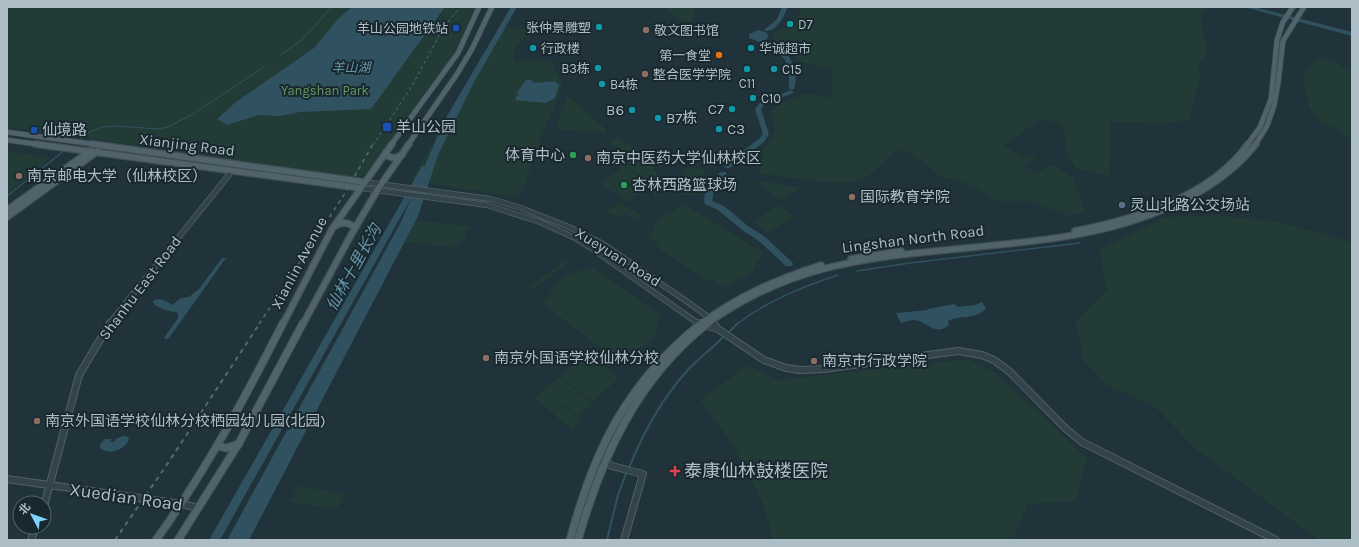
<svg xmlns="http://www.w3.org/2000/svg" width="1359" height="547" font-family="Karla,'Noto Sans SC',sans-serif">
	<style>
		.green { fill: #223b36 }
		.water { fill: #305260 }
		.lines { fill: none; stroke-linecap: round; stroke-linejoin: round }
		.stream-far2 { stroke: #305260; stroke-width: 1 }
		.stream-far1 { stroke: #305260; stroke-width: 1.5 }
		.stream { stroke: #305260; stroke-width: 2 }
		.river { fill: #305260; fill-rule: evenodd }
		.minor-far1-casing { stroke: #516167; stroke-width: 6 }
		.minor-casing { stroke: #516167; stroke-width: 8 }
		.major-far2-casing { stroke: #404f56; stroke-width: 6 }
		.major-far1-casing { stroke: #404f56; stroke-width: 8 }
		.major-casing { stroke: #404f56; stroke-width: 9 }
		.minor-far1 { stroke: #33434a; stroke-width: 4.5 }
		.minor { stroke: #33434a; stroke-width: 6 }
		.major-far2 { stroke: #51636a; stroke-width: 4.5 }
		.major-far1 { stroke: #51636a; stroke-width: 5.5 }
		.major { stroke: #51636a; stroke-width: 7 }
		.rail-far2 { stroke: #556971; stroke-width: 1; stroke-dasharray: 3 3; stroke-linecap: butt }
		.rail-far1 { stroke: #556971; stroke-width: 1.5; stroke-dasharray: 4 4; stroke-linecap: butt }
		.rail { stroke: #556971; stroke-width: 2; stroke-dasharray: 4.5 4.5; stroke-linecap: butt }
		.culture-dot { fill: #0f9aa8; stroke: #19282e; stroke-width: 1.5 }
		.transit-dot { fill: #1a4fb4; stroke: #19282e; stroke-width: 1.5 }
		.education-dot { fill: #8d6e63; stroke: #19282e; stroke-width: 1.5 }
		.food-dot { fill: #e8710a; stroke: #19282e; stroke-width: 1.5 }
		.leisure-dot { fill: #2e9e5b; stroke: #19282e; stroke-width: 1.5 }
		.service-dot { fill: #5c6f8a; stroke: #19282e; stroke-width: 1.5 }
		.health-dot { fill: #e0444e; stroke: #19282e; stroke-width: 1.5 }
		.labels { text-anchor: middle; stroke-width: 4; stroke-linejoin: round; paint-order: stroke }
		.far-poi-label { font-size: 13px; fill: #aebec6; stroke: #19282e; text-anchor: start }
		.far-water-label { font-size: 13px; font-style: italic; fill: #6495a8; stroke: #19282e }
		.far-park-label { font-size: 13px; fill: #679864; stroke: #19282e }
		.poi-label { font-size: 15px; fill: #aebec6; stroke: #19282e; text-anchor: start }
		.street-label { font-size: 15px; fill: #aebec6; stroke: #19282e }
		.water-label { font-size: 16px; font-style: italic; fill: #6495a8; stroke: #19282e }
		.near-poi-label { font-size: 18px; fill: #aebec6; stroke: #19282e; text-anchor: start }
		.near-street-label { font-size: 18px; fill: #aebec6; stroke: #19282e }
	</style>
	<rect width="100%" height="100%" fill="#20323a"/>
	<path class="green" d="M 7,7 L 475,7 L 454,52 L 437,79 L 371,171 L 362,176 L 354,177 L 7,127 Z
		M 663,7 L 696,7 L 693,22 L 683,21 Z
		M 801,7 L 1207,7 L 1201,18 L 1208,53 L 1198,65 L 1200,76 L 1189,120 L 1163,124 L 1110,122 L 1109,176 L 1076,169 L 1068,155 L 1063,126 L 1046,119 L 1036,123 L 1004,145 L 1022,157 L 1033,154 L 1036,157 L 1023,165 L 1036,173 L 1052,165 L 1073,177 L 1086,212 L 1068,216 L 1030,201 L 996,201 L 982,191 L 964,183 L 939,176 L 923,161 L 899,148 C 890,156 872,175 862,180 C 847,188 778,176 759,173 L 763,156 L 760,152 C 768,144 776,136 774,124 C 773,119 770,116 770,111 C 777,105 796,96 804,94 C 812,93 821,98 830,97 L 832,95 L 832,70 L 800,62 L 774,40 L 774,33 L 785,28 L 790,29 L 796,21 Z
		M 501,26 L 528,29 L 523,41 L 517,46 L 514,52 L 514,61 L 553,60 L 556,72 L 562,83 L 559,97 L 546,125 L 523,189 L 517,198 L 411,180 Z
		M 1321,56 L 1352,71 L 1352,140 L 1335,128 L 1320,123 L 1309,107 L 1304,89 L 1304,76 L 1314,60 Z
		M 566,98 L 572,98 L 583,110 L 606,129 L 606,133 L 556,130 Z
		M 617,137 L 659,162 L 652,167 L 661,178 L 653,185 L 660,189 L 656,192 L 664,198 L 662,199 L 645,189 L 628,202 L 600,184 L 622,168 L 609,161 L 623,151 L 609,143 Z
		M 7,151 L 48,157 L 50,159 L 7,194 Z
		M 684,168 L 705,169 L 702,196 L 681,195 Z
		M 756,180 L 801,188 L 780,200 L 756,181 Z
		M 620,202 L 641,215 L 635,220 L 624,213 L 618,218 L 607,211 Z
		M 684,204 L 764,253 L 757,260 L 755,268 L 751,273 L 742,278 L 735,281 L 726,288 L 711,279 L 708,281 L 656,247 L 658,244 L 645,236 L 654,229 L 655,224 L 661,217 L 675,211 Z
		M 780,205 L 795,217 L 767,233 L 753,221 Z
		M 1217,215 L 1273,221 L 1352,242 L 1352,540 L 1319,540 L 1196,449 L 1155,407 L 1107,385 L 1084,361 L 1075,323 L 1107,290 L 1099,250 L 1165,217 Z
		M 414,220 L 469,226 L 467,230 L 465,230 L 466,237 L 459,244 L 460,245 L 458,248 L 402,242 Z
		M 564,260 L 568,260 L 569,263 L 533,289 L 530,289 L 530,287 Z
		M 591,266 L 662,316 L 657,321 C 659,337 646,348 631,351 C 629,352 624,351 622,352 C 619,353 617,357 615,359 L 543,304 C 552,296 551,285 561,278 C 570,271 582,273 591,266 Z
		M 586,353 L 619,378 L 593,402 L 560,376 Z
		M 968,359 L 995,372 L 1087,458 L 1077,501 L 1028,504 L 1013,540 L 773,540 L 764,506 L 733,445 L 700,400 L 748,365 L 778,380 Z
		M 559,377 L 592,403 L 578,416 L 563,404 L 552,413 L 534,398 Z
		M 563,405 L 582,421 L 572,430 L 553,414 Z
		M 298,486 L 345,493 L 337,509 L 290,502 Z"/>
	<path class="water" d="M 352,7 L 445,7 L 371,109 L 300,112 L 280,116 L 258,115 L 227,125 L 217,119 L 236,102 L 314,48 L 339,18 Z
		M 511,7 L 517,7 L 473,84 L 438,155 L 418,216 L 249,540 L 227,540 L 401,222 L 444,121 Z
		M 758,30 L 767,33 L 768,37 L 766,40 L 757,42 L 757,41 L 749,38 L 749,34 Z
		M 526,80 L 531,80 L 534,83 L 554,81 L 559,85 L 555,98 L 546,103 L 515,100 L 516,97 L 520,94 L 516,94 Z
		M 222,258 L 226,258 L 169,338 L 165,339 L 164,338 L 178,318 L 178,313 L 165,310 L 156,306 L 153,302 L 153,301 C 159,297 166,301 172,305 L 181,298 L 189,297 L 199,289 Z
		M 982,302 L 986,309 C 970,321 963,314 948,321 L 949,325 C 935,337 927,321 914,320 C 910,320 905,322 901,323 L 896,313 L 928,310 L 928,309 L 954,304 L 958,307 L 975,305 Z
		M 123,436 L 128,437 L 129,440 C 123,450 110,456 100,448 L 100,444 L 105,439 L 112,439 L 110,441 L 114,442 L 116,439 Z"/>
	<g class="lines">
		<path class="stream-far2" d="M 281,55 L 302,40 L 332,7
			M 78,141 L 90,132 L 103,127 L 118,126 L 157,129 L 168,127 L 193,114 L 264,67"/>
		<path class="stream-far1" d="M 7,196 L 65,150
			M 857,271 L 910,263 L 1080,243
			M 737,324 C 767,301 802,287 838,275"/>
		<path class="stream" d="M 727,334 L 738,323
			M 629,468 C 643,433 661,400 686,372 C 697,359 712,349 724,336
			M 607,540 L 618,495 L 627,471"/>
		<path class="river" d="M 782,7 L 788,7 C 784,16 777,32 765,31 L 765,29 L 777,19 Z
			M 1244,7 L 1254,7 L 1352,32 L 1352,36 Z
			M 770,42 C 789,50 800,69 794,89 L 790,89 L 789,88 C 789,63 789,60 768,45 L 767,44 Z
			M 791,90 L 793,91 L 793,93 L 764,105 L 761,109 L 769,134 L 764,142 L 730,168 L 726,168 L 724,166 L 726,164 L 760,138 L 763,134 L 755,109 L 760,103 Z
			M 422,166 L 424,166 L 428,168 L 220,540 L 209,540 Z
			M 720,172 L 726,172 L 727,174 L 714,191 L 712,201 L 724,206 L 748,226 L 765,237 L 792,262 L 793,264 L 792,266 L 786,266 L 759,241 L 742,230 L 718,210 L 705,204 C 701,192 714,181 720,172 Z"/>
		<g class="minor-far1-casing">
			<path id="minor-far1" d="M 364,182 L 491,199 L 521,208 L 569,227 L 603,244 L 689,303 L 708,317 L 714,324
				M 360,188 L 487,205 L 540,222 L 575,238 L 594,250 L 699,324
				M 109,324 L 232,171"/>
		</g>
		<g class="minor-casing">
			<path id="minor" d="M 697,323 L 718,329
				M 713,323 L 718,329 L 764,360 L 786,368 L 800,370 L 824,369 L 958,351 L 982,355 L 994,360 L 1009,371 L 1066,429 L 1082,442 L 1276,540
				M 604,462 L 612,466 L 643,474 L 624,540
				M 7,479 L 182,504 L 198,508
				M 44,506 L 79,375 L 110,323
				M 31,540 L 36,527"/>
		</g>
		<g class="major-far2-casing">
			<path id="major-far2" d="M 7,132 L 99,145
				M 7,140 L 43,145
				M 391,145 L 458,53 L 479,7
				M 408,145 L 457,74 L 472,49 L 492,7
				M 1247,145 L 1260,127 L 1271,99 L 1277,40 L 1283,22 L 1293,7
				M 1255,145 L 1267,126 L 1274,106 L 1278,84 L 1283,41 L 1304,7"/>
		</g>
		<g class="major-far1-casing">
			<path id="major-far1" d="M 35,144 L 360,188
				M 92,144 L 364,182
				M 386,152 L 387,156 L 394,158 L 402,155
				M 7,210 L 90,151
				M 7,217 L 98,151
				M 334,227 C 340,222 346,221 353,226 L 354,230
				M 1075,231 C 1136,219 1210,197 1248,144
				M 851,259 L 901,251
				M 283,324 L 332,229 L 392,144
				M 303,324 L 351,235 L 378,189 L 409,144
				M 701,324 C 737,296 778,279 821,265
				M 707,324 C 741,299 782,280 823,269 C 944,238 1075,257 1188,198 C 1215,184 1237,168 1256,144"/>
		</g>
		<g class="major-casing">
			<path id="major" d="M 218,446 L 226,448 L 239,444
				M 156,540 C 205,472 245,398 283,323
				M 178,540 L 239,443 L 303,323
				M 570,540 C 594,450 627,382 702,323
				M 578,540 C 602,456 637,379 708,323"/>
		</g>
		<use href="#minor-far1" class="minor-far1"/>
		<use href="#minor" class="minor"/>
		<use href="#major-far2" class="major-far2"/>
		<use href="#major-far1" class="major-far1"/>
		<use href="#major" class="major"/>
		<path class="rail-far2" d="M 373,145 L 412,86 L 442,30 L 460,7"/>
		<path class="rail-far1" d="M 259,324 L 342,198 L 373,144"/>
		<path class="rail" d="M 115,540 L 166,466 L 260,323"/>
	</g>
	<g class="culture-dot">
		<circle cx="790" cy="24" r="4"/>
		<circle cx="599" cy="27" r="4"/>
		<circle cx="533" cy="48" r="4"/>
		<circle cx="751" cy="48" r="4"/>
		<circle cx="598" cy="68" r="4"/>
		<circle cx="747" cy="69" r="4"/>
		<circle cx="774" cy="69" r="4"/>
		<circle cx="602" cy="84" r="4"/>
		<circle cx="753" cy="98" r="4"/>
		<circle cx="732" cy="109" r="4"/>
		<circle cx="632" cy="110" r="4"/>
		<circle cx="658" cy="118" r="4"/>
		<circle cx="719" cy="129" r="4"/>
	</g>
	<g class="transit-dot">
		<rect x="452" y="24" width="8" height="8" rx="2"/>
		<rect x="382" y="122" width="10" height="10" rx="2"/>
		<rect x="30" y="126" width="8" height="8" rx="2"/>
	</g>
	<g class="education-dot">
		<circle cx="646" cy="30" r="4"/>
		<circle cx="645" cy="74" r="4"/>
		<circle cx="588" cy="158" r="4"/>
		<circle cx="19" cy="176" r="4"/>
		<circle cx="852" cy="197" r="4"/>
		<circle cx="486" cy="358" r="4"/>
		<circle cx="814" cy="361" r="4"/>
		<circle cx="37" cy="421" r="4"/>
	</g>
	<circle class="food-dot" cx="719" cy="55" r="4"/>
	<g class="leisure-dot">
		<circle cx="573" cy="155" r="4"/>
		<circle cx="624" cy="185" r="4"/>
	</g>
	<circle class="service-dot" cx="1122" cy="205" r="4"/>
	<path class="health-dot" d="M673 465h4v4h4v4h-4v4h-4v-4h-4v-4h4z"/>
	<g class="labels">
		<g class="far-poi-label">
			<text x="798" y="29">D7</text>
			<text x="591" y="32" text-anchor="end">张仲景雕塑</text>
			<text x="448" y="33" text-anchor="end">羊山公园地铁站</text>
			<text x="654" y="35">敬文图书馆</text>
			<text x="541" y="53">行政楼</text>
			<text x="759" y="53">华诚超市</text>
			<text x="711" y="60" text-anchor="end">第一食堂</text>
			<text x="590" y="73" text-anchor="end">B3栋</text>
			<text x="782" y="74">C15</text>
			<text x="653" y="79">整合医学学院</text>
			<text x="747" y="88" text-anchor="middle">C11</text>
			<text x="610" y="89">B4栋</text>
			<text x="761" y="103">C10</text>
		</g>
		<g class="far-water-label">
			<text x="351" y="72">羊山湖</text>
		</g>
		<g class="far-park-label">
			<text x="325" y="95">Yangshan Park</text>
		</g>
		<g class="poi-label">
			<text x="724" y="114" text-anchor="end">C7</text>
			<text x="624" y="115" text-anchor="end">B6</text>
			<text x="666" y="123">B7栋</text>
			<text x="396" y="132">羊山公园</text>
			<text x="727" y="134">C3</text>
			<text x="42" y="135">仙境路</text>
			<text x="565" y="160" text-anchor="end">体育中心</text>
			<text x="596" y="163">南京中医药大学仙林校区</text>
			<text x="27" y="181">南京邮电大学（仙林校区）</text>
			<text x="632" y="190">杏林西路篮球场</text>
			<text x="860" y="202">国际教育学院</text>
			<text x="1130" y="210">灵山北路公交场站</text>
			<text x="494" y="363">南京外国语学校仙林分校</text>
			<text x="822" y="366">南京市行政学院</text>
			<text x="45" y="426">南京外国语学校仙林分校栖园幼儿园(北园)</text>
		</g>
		<g class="street-label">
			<text transform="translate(187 145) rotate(7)" y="5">Xianjing Road</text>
			<text transform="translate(913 239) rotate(-7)" y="5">Lingshan North Road</text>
			<text transform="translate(618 257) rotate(32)" y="5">Xueyuan Road</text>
			<text transform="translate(299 263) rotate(-62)" y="5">Xianlin Avenue</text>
			<text transform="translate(140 288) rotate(-53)" y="5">Shanhu East Road</text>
		</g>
		<g class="water-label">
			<text transform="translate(353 267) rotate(-61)" y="6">仙林十里长沟</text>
		</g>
		<g class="near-poi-label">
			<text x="684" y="477">泰康仙林鼓楼医院</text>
		</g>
		<g class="near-street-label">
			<text transform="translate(126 497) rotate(8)" y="6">Xuedian Road</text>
		</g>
	</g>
	<rect width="1359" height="547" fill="none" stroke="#aebec6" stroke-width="16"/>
	<g transform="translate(32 515) rotate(311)"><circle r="19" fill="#19282e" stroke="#55646b"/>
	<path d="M0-3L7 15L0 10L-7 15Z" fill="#7cd4fd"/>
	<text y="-6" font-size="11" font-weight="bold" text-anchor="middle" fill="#aebec6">北</text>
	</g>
</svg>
